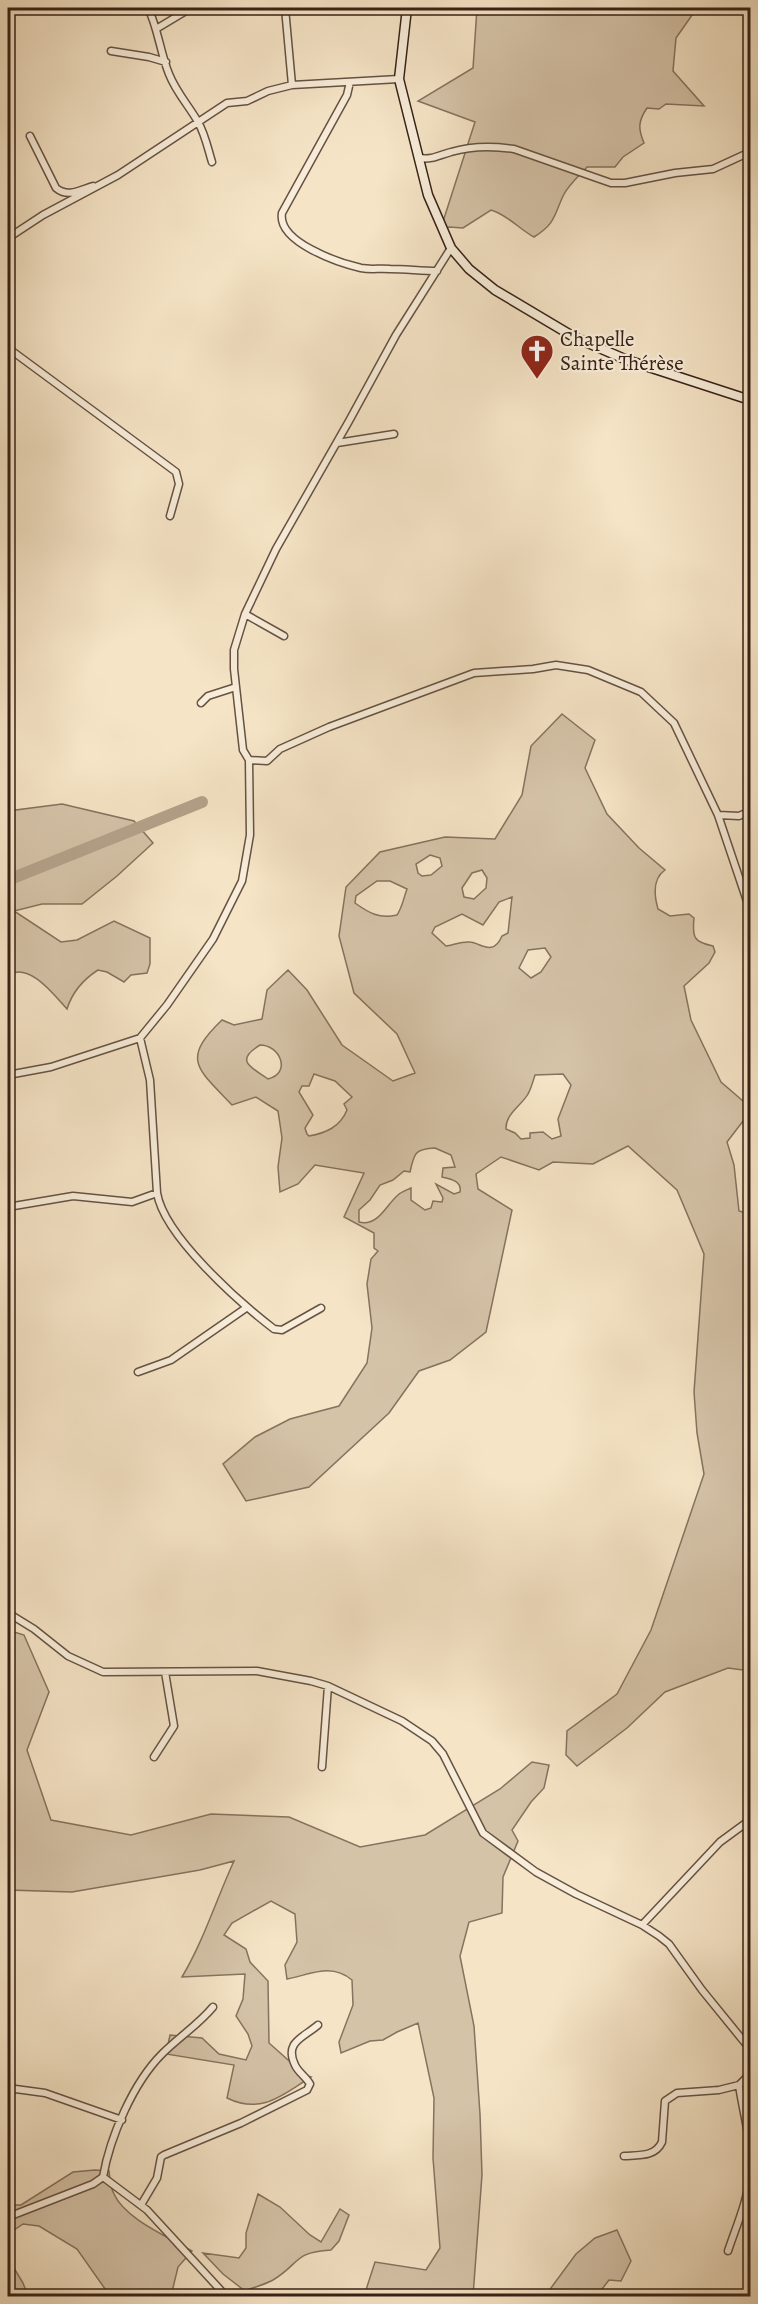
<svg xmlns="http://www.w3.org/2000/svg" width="758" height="2304" font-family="Alegreya,serif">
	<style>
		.green { fill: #d5c3a8; stroke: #86725f; stroke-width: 1.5; fill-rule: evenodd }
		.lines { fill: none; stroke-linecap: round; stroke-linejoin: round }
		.river { stroke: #b4a28a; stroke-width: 12 }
		.street-casing { stroke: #665242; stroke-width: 9 }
		.secondary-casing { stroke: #362116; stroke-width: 11 }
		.street { stroke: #f8edda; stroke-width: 6 }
		.secondary { stroke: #f8edda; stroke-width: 8 }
		.labels { text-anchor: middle; stroke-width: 4.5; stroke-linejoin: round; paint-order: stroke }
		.poi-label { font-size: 21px; fill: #362116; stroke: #f8edda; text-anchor: start }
	</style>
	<rect width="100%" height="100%" fill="#f5e4c6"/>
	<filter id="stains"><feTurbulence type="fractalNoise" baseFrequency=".00333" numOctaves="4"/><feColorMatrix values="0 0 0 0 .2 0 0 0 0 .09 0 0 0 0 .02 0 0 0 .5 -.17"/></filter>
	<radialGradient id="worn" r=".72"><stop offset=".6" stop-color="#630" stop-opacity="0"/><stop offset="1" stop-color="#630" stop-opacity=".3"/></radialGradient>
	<path class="green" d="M 477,8 L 697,8 L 676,38 L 673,71 L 704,106 L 666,104 L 659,109 L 647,108 C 638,121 638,129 644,143 L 623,157 L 615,167 L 587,167 C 579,176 568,185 563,196 C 554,216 555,224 534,237 C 519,229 508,215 491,210 L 463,228 L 449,227 L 440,231 L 475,122 L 418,101 L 473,68 Z
		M 562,714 L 595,740 L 585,768 L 607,814 L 639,848 L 665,870 C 652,879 654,895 658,909 L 670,916 L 689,914 L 694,918 C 692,938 694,942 713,946 L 715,952 L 709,963 L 684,986 L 691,1020 L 721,1082 L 750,1107 L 750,1112 L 727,1142 L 734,1165 L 739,1211 L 750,1214 L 750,1671 L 728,1668 L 665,1692 L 627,1728 L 577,1766 L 566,1755 L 567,1731 L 617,1694 L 651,1630 L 704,1474 L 697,1433 L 694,1392 L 704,1254 L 677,1190 L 628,1146 L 593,1164 L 553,1162 L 539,1170 L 501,1157 L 476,1174 L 478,1189 L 512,1210 L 486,1332 L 450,1360 L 419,1371 L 389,1413 L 309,1487 L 246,1501 L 223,1464 L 255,1437 L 290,1419 L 339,1406 L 367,1363 L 372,1328 L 367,1284 L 371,1259 L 378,1251 L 374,1248 L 374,1233 L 344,1217 L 364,1173 L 315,1165 L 298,1184 L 280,1192 L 278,1167 L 282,1138 L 278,1111 L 256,1097 L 232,1105 C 198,1069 180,1060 222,1020 L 234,1025 L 262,1019 L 267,990 L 288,970 L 307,990 L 342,1045 L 393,1081 L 415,1073 L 397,1034 L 354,993 L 339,936 L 346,887 L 380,852 L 445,837 L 495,839 L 522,795 L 531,746 ZM 430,855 L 440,858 L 442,866 L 431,875 L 422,876 L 418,873 L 416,864 ZM 482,870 L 487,878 L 486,888 L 474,899 L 464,897 L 462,888 L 472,873 ZM 377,881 L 390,881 L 407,889 C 404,897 402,908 397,915 C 379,919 369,913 355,903 L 356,896 ZM 512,897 L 508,933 L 502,936 C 493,957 481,943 470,942 C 463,941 453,945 446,946 L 432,933 L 435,927 L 462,914 L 483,925 L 499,902 ZM 545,948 L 551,957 L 541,972 L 531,978 L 519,968 L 528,950 ZM 260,1045 C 280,1045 292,1073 268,1079 C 251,1067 234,1061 260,1045 ZM 314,1074 L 335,1081 L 352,1097 L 344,1104 L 347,1110 C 340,1127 326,1133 309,1136 L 307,1134 L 305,1128 L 313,1115 L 299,1092 L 302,1086 L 309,1086 ZM 563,1074 L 571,1085 L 558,1119 L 561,1136 L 552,1139 L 543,1132 L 530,1133 L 530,1138 L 521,1139 L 515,1133 L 506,1129 C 505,1114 522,1105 528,1094 C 531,1089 533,1081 535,1075 ZM 435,1148 L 451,1155 L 455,1167 L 443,1168 L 442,1177 C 451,1179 462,1181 460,1192 L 454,1194 L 436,1184 L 443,1198 L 442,1202 L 433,1201 L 431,1208 L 425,1210 L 411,1200 L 411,1188 C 407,1190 401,1192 398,1195 C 386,1205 378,1227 359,1222 L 359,1210 L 370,1200 L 380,1185 L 393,1180 L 404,1171 L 410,1172 C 414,1153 415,1149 435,1148 Z
		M 62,804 L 134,821 L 153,843 L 117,876 L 82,904 L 42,904 L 14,911 L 61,942 L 77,940 L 114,921 L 150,938 L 150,964 L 147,973 L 131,975 L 124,982 L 107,972 L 98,970 C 84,979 72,993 67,1009 C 54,995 30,962 8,975 L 8,924 L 13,911 L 8,912 L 8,811 Z
		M 8,1630 L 24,1635 L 49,1692 L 27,1750 L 51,1820 L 131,1835 L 211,1814 L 289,1817 L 360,1847 L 425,1835 L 500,1789 L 532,1762 L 549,1765 L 544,1788 L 531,1802 L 512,1830 L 518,1841 L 503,1877 L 502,1913 L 469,1922 L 460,1956 L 474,2026 L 480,2114 L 482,2175 L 473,2296 L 364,2296 L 375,2262 L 426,2270 L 440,2248 L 433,2158 L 434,2098 L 418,2023 L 397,2032 L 383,2040 L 370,2041 L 341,2053 L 339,2042 L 353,2005 L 352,1980 C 331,1963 312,1974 287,1979 L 285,1965 L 297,1942 L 295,1914 L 271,1901 L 232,1923 L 224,1935 L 246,1949 L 250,1962 L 268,1981 L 269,2043 L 305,2075 L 311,2077 C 282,2095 262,2115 227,2098 L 234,2065 L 166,2054 L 170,2035 L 202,2038 L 219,2054 L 246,2060 L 252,2046 L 248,2034 L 236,2016 L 243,1999 L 245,1974 L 182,1977 C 204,1940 216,1900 234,1861 L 200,1870 L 72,1892 L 8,1890 Z
		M 95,2170 L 109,2171 C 110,2178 110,2187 114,2194 C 125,2219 169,2237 192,2251 L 178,2267 L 171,2296 L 110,2296 L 77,2249 L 39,2226 L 23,2224 L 8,2234 L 8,2205 L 21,2205 L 73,2172 Z
		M 258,2194 L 280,2207 L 310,2235 L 321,2242 L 340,2209 L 349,2215 L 339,2241 L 331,2250 C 293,2252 300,2264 273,2280 C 264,2285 254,2287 245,2291 L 223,2274 L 203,2253 L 239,2258 L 246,2248 L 246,2233 Z
		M 617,2230 L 631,2261 L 621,2281 L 609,2280 L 602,2289 L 604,2296 L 545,2296 L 576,2254 L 595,2238 Z
		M 8,2258 L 23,2283 L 28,2296 L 8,2296 Z"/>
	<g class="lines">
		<path class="river" d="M 8,880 L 202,802"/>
		<g class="street-casing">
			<path id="street" d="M 148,8 C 158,28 160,52 169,74 C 176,92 189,106 198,122 C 205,134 208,149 212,162
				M 285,8 L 292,85
				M 156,29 L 191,8
				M 111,51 L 149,57 L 166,62
				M 350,82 L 347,95 L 282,213 C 277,242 339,263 361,268 C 371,270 380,268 390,269 C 406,269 421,271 437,271
				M 30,136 L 56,188 C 68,198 80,190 93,186
				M 419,158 C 433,160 439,155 451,152 C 471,146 494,146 514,149 L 611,183 L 625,183 L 675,173 L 713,169 L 750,152
				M 8,238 L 43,215 L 118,175 L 227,103 L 247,101 L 268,91 L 292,85 L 399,79
				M 8,348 L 176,472 L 179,484 L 170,516
				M 337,443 L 394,434
				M 245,614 L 284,636
				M 201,703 L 208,696 L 236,687
				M 249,760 L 267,761 L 280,749 L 329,727 L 474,673 L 533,669 L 556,665 L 588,670 L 641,692 L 674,723 L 718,815 L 750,910
				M 718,815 L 739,816 L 750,811
				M 140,1038 L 150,1080 L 157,1193 C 164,1236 240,1303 274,1329 L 282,1330 L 321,1308
				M 8,1075 L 51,1067 L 140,1038 L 167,1005 L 213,939 L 242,881 L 250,835 L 249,760 L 243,750 L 234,669 L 234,650 L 245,614 L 276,549 L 349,421 L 396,335 L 451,248
				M 8,1207 L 73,1196 L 132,1202 L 157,1193
				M 138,1372 L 171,1360 L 246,1308
				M 8,1613 L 34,1629 L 68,1656 L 103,1672 L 257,1671 L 311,1681 L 328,1686 L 402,1721 L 432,1741 L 443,1754 L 483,1833 L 536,1872 L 576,1894 L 642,1925 L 659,1936 L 669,1944 L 702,1990 L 750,2049
				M 154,1757 L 174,1726 L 165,1672
				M 322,1767 L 328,1686
				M 642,1925 L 720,1842 L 750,1820
				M 213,2007 C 198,2025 179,2037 162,2054 C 133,2083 110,2137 103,2177 L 147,2210 L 226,2296
				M 8,2088 L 45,2093 L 122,2120
				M 624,2156 C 639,2155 655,2157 662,2142 L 665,2101 L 677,2093 L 719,2090 L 739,2085 L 750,2074
				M 141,2205 L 157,2178 L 161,2157 L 164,2155 L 241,2123 L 307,2090 L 310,2084 C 306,2077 298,2072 295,2065 C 284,2042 303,2038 318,2025
				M 8,2217 L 93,2184 L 103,2177
				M 728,2251 C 736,2227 748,2200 750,2174 C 753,2145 743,2114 739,2085"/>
		</g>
		<g class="secondary-casing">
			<path id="secondary" d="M 407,8 L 399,79 L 428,195 L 451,248 L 469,269 L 495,290 L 574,337 L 627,360 L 750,400"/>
		</g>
		<use href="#street" class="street"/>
		<use href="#secondary" class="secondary"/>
	</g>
	<defs>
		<g id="church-pin" transform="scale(1.725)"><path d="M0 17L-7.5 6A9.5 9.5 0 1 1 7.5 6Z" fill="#8f2418" stroke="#f8edda"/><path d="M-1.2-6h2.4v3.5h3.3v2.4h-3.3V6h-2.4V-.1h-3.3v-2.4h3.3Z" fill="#fff"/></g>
	</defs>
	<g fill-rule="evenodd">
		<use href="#church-pin" x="537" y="351"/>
	</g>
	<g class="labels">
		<g class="poi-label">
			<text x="560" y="346">Chapelle<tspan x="560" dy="24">Sainte Thérèse</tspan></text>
		</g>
	</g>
	<rect width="758" height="2304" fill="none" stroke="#f5e4c6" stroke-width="30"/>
	<rect x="9" y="9" width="740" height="2286" fill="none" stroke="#362116" stroke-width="3"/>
	<rect x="15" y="15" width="728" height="2274" fill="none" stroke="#362116" stroke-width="1.5"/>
	<rect width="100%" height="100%" filter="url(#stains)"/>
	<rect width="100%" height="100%" fill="url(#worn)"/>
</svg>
